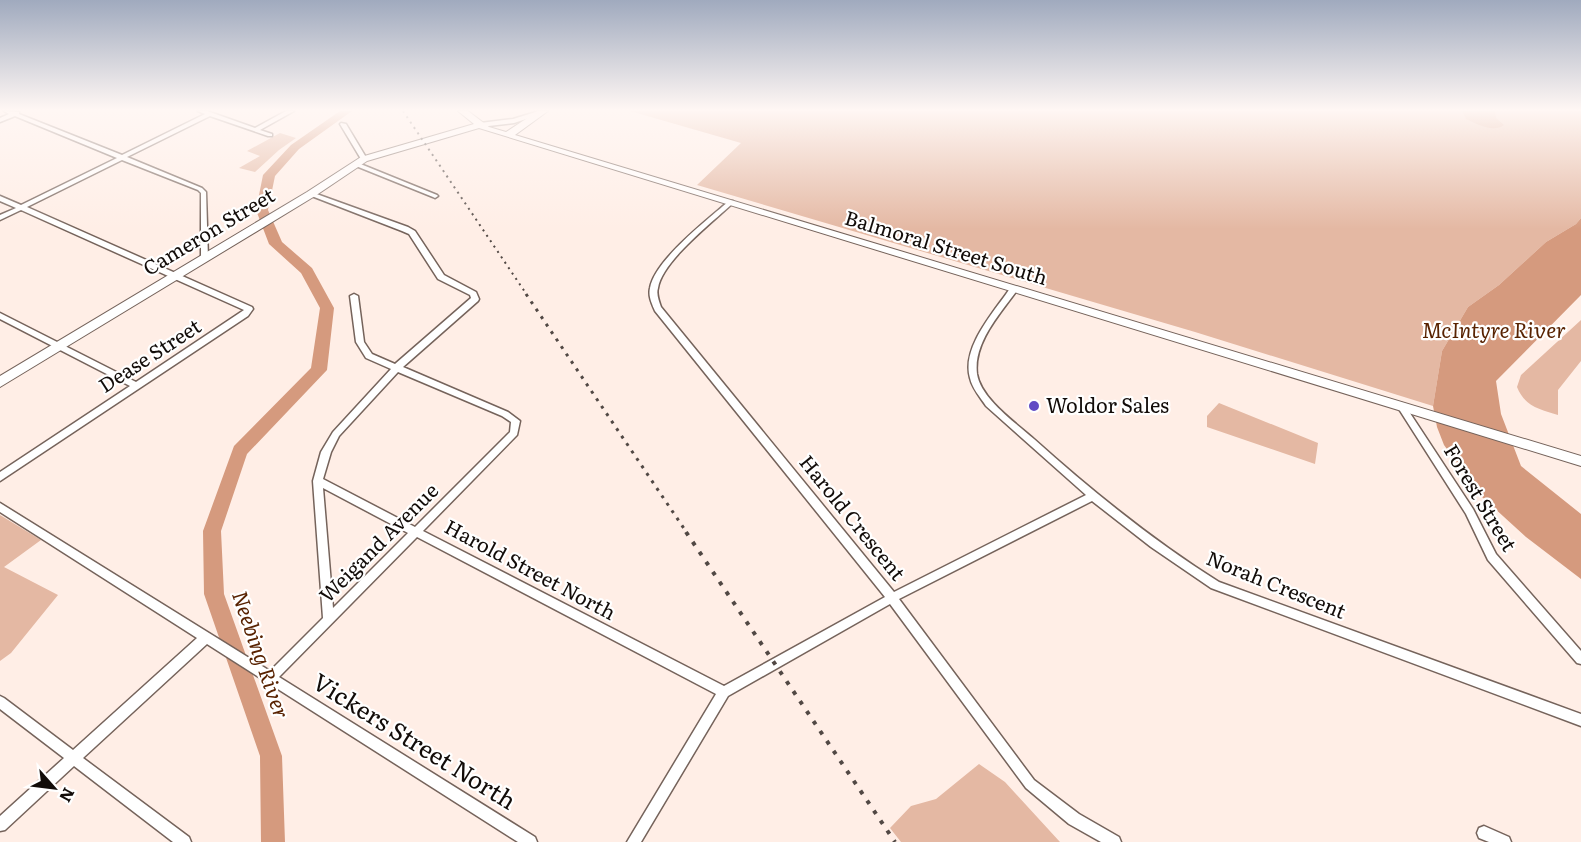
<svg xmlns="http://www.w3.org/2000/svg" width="1581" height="842" font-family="Literata,serif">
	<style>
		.green { fill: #e4b8a3 }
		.water { fill: #d59a7e }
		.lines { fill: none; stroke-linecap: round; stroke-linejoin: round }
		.river { fill: #d59a7e; fill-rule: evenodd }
		.street-casing { stroke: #75635b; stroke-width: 3 }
		.secondary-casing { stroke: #75635b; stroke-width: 2 }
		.street { fill: #fff; fill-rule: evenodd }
		.secondary { fill: #fff; fill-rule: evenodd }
		.rail-far2 { stroke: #514844; stroke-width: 2; stroke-dasharray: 2 4.5; stroke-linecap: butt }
		.rail-far1 { stroke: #514844; stroke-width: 3; stroke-dasharray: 3 6; stroke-linecap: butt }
		.rail { stroke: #514844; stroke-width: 4; stroke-dasharray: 4 8; stroke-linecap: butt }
		.poi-dot { fill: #604bc4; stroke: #fff; stroke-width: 2 }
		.labels { text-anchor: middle; stroke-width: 4.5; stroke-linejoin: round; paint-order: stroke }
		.street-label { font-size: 20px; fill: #120c09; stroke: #fff }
		.poi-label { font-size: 20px; fill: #120c09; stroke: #fff; text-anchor: start }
		.water-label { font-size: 21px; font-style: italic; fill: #582201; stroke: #fff }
		.near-street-label { font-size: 24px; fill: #120c09; stroke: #fff }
	</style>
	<rect width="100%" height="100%" fill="#ffeee6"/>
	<path class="green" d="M 630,111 L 1581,111 L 1581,218 L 1576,224 L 1546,242 L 1499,285 L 1468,307 L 1442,351 L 1433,406 L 1195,332 L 697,185 L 741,143 Z
		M 280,133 L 296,138 L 279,150 L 255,172 L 239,168 L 260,156 L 247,151 Z
		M 1581,320 L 1581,361 L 1558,390 L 1558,415 C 1540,409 1525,407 1517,387 L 1521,375 Z
		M 1219,403 L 1318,443 L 1315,464 L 1207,427 L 1207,416 Z
		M 0,515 L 41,540 L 4,567 L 58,595 L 11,653 L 0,661 Z
		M 979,764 L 1005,782 L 1060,842 L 901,842 L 890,828 L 911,806 L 936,799 Z"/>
	<path class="water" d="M 1462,111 L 1495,111 L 1496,118 L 1504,125 C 1493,133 1477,124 1466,119 Z
		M 1581,218 L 1581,295 L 1496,381 L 1501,414 L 1521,466 L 1581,514 L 1581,579 L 1526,537 L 1481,496 L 1444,445 L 1437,427 L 1433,406 L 1442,351 L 1468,307 L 1499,285 L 1546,242 L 1576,224 Z"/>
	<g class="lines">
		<path class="river" d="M 340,111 L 352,111 L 299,149 L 275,176 L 268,210 L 282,242 L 312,268 L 334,308 L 327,370 L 247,454 L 221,531 L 224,594 L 282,756 L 285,842 L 261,842 L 260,756 L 204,594 L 203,531 L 234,446 L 311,368 L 320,308 L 301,273 L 269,244 L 256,210 L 263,175 L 291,145 Z"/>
		<g class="street-casing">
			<path id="street" d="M 4,111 L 19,112 L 19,114 L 122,155 L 205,114 L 198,111 L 207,111 L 255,128 L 286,111 L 294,111 L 260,130 L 272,134 L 272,136 L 268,136 L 210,116 L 127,157 L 202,188 L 206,192 L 208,259 L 205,259 L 201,257 L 201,193 L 198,190 L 122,160 L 27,207 L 252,307 L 253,309 L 248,316 L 0,481 L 0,472 L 130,386 L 0,319 L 0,313 L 136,382 L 244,310 L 21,210 L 0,220 L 0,215 L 16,208 L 0,201 L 0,196 L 21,205 L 117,158 L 15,116 L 0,122 L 0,118 L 9,114 Z
				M 539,111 L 542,113 L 541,114 L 514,123 L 480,127 L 477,125 L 480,123 L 513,119 Z
				M 341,123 L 346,124 L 367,159 L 366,160 L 361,159 L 340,124 Z
				M 358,163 L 437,195 L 438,196 L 435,198 L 433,197 L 356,166 L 355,165 Z
				M 311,192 L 408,227 L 415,231 L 444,275 L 476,292 L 479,299 L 478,301 L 403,367 L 508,412 L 520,421 L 517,435 L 423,531 L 724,686 L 885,597 L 655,311 C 652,304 648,296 650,288 C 655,260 707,220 729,201 L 733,201 L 733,203 C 713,222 662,261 658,288 C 656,294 659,301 661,307 L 894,592 L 1086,495 L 986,406 C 980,397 972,388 970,378 C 961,347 995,311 1011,287 L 1014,287 L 1018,289 C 1001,313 973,342 977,374 C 981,399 1016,423 1034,439 C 1092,491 1152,540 1219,582 L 1581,714 L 1581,726 L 1211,588 L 1151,547 L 1092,501 L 899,599 L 1034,780 L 1079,814 L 1119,837 L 1121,842 L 1101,842 L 1069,824 L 1026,788 L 890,604 L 728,696 L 641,842 L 627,842 L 716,694 L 417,537 L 279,677 L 535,837 L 537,842 L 518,842 L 270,684 L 266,683 L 265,681 L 207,644 L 83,758 L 189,837 L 191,842 L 173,842 L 74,766 L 5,830 L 0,831 L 0,816 L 64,758 L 0,709 L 0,696 L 4,698 L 73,750 L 197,638 L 0,512 L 0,503 L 270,671 L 323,618 L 313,481 L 321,452 L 333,432 L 391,369 L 366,358 L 356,342 L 350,296 L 354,294 L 358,296 L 364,342 L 372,354 L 395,364 L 471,298 L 470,295 L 438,279 L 409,234 L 402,231 L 309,195 L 308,194 ZM 398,372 L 502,416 L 511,422 L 510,432 L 415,527 L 323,479 L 331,452 L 339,436 ZM 323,488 L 408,533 L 333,608 Z
				M 1401,403 L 1404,404 L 1473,509 L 1496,554 L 1581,651 L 1581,664 L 1577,663 L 1488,560 L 1466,514 L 1397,406 Z
				M 1484,826 L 1509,837 L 1511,842 L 1489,842 L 1479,838 L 1477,833 L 1479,828 Z"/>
		</g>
		<g class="secondary-casing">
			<path id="secondary" d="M 458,111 L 468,111 L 489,127 L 506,132 L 538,111 L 548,111 L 515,135 L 1581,456 L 1581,466 L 479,128 L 367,161 L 315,196 L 0,387 L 0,376 L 307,192 L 361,157 L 474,124 Z"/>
		</g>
		<use href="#street" class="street"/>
		<use href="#secondary" class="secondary"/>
		<path class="rail-far2" d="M 403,111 L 527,295"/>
		<path class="rail-far1" d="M 526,294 L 687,533"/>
		<path class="rail" d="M 686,532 L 895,842"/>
	</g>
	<linearGradient id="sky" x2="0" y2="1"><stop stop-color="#a0aabe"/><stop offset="0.48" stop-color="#fff7f4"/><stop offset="1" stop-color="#fff7f4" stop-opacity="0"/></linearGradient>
	<rect width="1581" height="229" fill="url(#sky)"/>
	<circle class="poi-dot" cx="1034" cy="406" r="6"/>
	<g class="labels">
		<g class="street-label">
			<text transform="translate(209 232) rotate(-31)" y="7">Cameron Street</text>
			<text transform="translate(946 248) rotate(17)" y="7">Balmoral Street South</text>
			<text transform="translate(150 356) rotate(-33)" y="7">Dease Street</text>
			<text transform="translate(1480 498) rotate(59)" y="7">Forest Street</text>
			<text transform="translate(852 518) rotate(51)" y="7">Harold Crescent</text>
			<text transform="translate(379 543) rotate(-45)" y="7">Weigand Avenue</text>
			<text transform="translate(530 570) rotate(28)" y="7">Harold Street North</text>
			<text transform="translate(1276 585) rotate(22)" y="7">Norah Crescent</text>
		</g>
		<g class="poi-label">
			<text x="1046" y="413">Woldor Sales</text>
		</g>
		<g class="water-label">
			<text x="1494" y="338">McIntyre River</text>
			<text transform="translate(260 655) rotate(71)" y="7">Neebing River</text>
		</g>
		<g class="near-street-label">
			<text transform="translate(414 742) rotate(32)" y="8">Vickers Street North</text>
		</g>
	</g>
	<g transform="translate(54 788) rotate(118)" stroke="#ffffff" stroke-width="4.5" paint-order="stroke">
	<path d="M0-4.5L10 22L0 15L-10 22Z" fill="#120c09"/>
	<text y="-9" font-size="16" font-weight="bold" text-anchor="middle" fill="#120c09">N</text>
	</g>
</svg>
